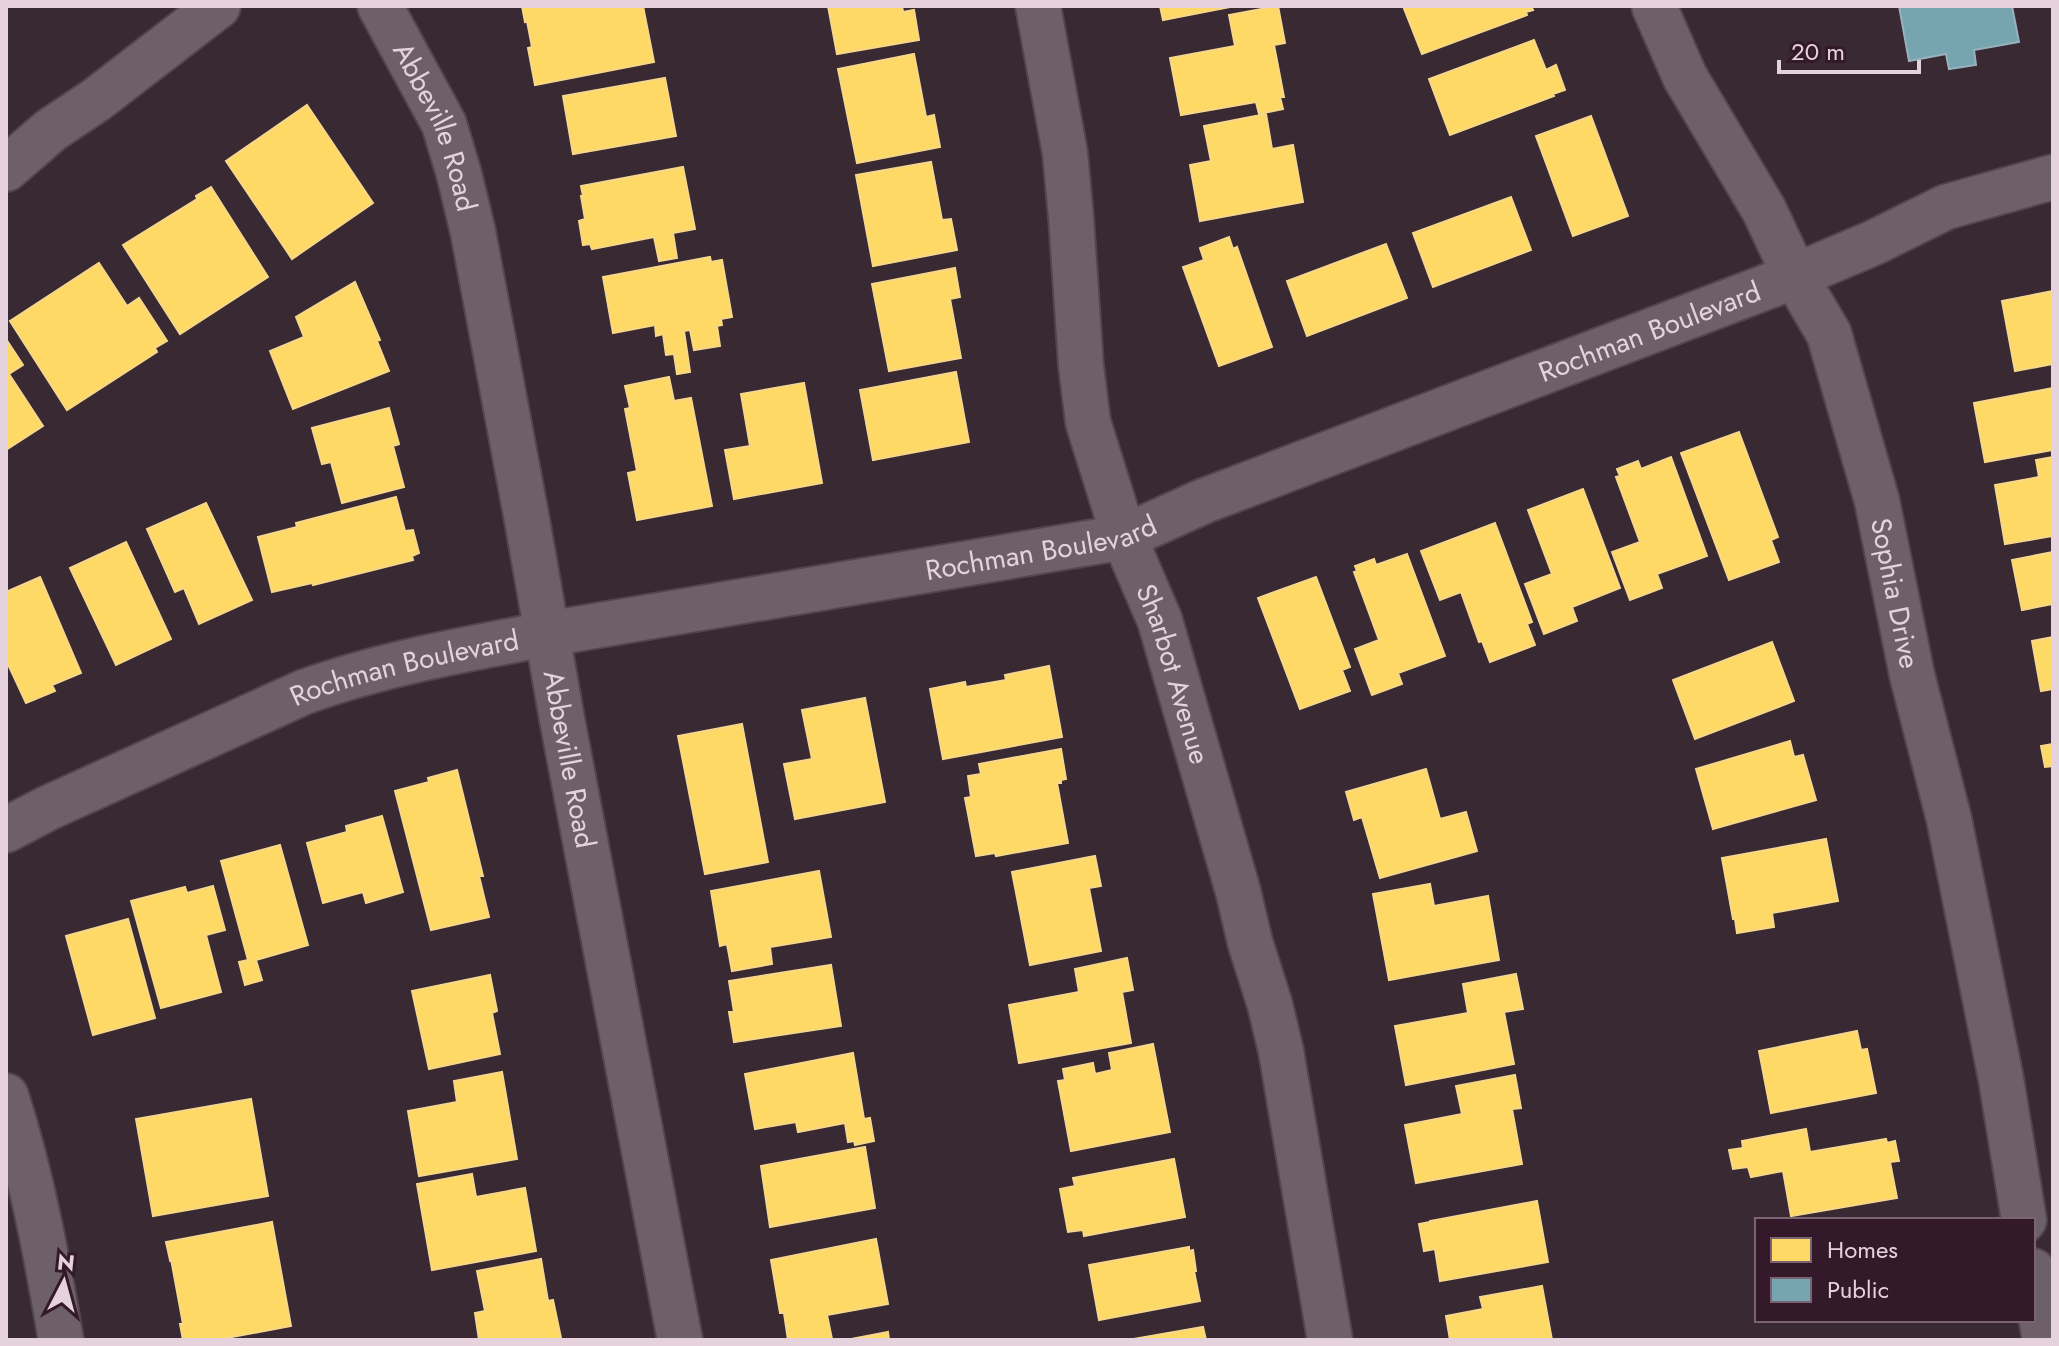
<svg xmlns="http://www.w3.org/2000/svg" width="2059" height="1346" font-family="Jost,sans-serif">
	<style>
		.homes { fill: #ffd966; stroke: #f7d78a; stroke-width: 2 }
		.public { fill: #76a5af; stroke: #97b2bd; stroke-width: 2 }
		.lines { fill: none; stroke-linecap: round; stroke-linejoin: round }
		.minor-casing { stroke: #52454d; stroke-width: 48 }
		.minor { stroke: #6e6069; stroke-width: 44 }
		.labels { text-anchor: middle; stroke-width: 8; stroke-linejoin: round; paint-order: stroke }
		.street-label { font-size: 28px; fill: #e5d2dd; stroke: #33192a }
	</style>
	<rect width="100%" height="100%" fill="#382933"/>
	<path class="homes" d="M 522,6 L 643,6 L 654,62 L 535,85 L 528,48 L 532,47 L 527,21 L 525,22 Z
		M 828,6 L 902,6 L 903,12 L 914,10 L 919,40 L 837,54 Z
		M 1160,6 L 1235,6 L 1163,20 Z
		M 1278,6 L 1285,43 L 1274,45 L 1284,97 L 1280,97 L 1283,109 L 1259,114 L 1256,102 L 1181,115 L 1170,58 L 1235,46 L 1229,15 Z
		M 1403,6 L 1531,6 L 1533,10 L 1526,12 L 1527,15 L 1422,54 Z
		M 1534,40 L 1546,70 L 1556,65 L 1565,90 L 1553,94 L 1554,96 L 1450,135 L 1429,79 Z
		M 914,54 L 926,117 L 934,115 L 940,147 L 857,163 L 838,69 Z
		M 665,78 L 676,136 L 573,154 L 563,96 Z
		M 307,105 L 373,203 L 292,259 L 226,161 Z
		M 1266,114 L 1272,149 L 1293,145 L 1303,202 L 1200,221 L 1190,165 L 1211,161 L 1204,126 Z
		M 1591,116 L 1628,216 L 1573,236 L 1536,136 Z
		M 931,162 L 942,220 L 951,219 L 957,250 L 873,266 L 856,175 Z
		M 683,167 L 695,229 L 673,233 L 677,258 L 659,261 L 654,237 L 592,249 L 590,244 L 583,245 L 579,221 L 585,219 L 581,196 L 583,196 L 581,186 Z
		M 211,187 L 268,277 L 180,334 L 123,245 L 197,199 L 196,196 Z
		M 1511,197 L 1531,250 L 1433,287 L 1413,233 Z
		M 1229,237 L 1233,249 L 1237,247 L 1272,347 L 1219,366 L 1183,267 L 1204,260 L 1200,248 Z
		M 1386,244 L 1407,298 L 1307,336 L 1287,281 Z
		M 710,257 L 711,262 L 722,260 L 732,317 L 721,319 L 722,325 L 717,326 L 720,346 L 694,350 L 690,330 L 684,331 L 690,372 L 677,374 L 674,354 L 666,355 L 663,334 L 656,336 L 655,325 L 613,333 L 603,277 Z
		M 99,263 L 127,306 L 139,298 L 167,341 L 155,348 L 157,352 L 67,410 L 10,321 Z
		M 955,268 L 960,297 L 950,299 L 961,358 L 889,371 L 872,284 Z
		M 355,282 L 380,340 L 377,341 L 389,371 L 293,409 L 270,351 L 304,337 L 296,317 Z
		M 2053,291 L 2053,364 L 2015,371 L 2002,301 Z
		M 6,339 L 23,365 L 9,374 L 43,426 L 6,450 Z
		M 956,372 L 969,442 L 873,460 L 860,390 Z
		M 669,377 L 674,401 L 691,398 L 712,506 L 637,520 L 628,473 L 637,471 L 625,409 L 630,408 L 625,386 Z
		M 804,383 L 822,483 L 734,499 L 725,450 L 750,446 L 741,394 Z
		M 2053,388 L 2053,450 L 1985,462 L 1974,403 Z
		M 389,408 L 399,444 L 393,446 L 404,487 L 342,503 L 331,462 L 322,464 L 312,428 Z
		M 1739,432 L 1778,537 L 1771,540 L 1779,562 L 1729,580 L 1681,453 Z
		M 1671,457 L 1707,556 L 1657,574 L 1662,588 L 1630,600 L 1612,552 L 1640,542 L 1616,477 L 1620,476 L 1617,469 L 1638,461 L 1641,469 Z
		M 2053,457 L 2053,536 L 2005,544 L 1995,485 L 2039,477 L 2036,460 Z
		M 1583,489 L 1620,588 L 1572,607 L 1577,621 L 1544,634 L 1525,584 L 1552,574 L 1528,510 Z
		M 396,497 L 405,531 L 413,530 L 419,553 L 412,556 L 413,560 L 313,585 L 312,583 L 272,592 L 258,537 L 297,527 L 296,523 Z
		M 206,503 L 252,600 L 199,624 L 184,588 L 175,592 L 147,529 Z
		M 1495,523 L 1532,622 L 1527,624 L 1535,645 L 1490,662 L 1482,641 L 1479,642 L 1461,592 L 1440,600 L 1421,551 Z
		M 126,542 L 171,639 L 116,665 L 70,568 Z
		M 2053,552 L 2053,604 L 2022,610 L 2012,560 Z
		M 1407,554 L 1445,656 L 1398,673 L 1402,684 L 1372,695 L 1355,649 L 1379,640 L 1354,572 L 1357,571 L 1355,566 L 1374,559 L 1376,565 Z
		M 40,577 L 81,673 L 52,685 L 55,691 L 26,703 L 6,660 L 6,592 Z
		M 1316,577 L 1350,667 L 1342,670 L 1350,691 L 1300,709 L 1258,598 Z
		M 2053,637 L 2053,689 L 2041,691 L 2032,641 Z
		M 1772,642 L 1794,701 L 1695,739 L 1673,680 Z
		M 1049,666 L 1062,737 L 943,759 L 930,689 L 965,682 L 966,687 L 1006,680 L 1005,675 Z
		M 865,698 L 885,802 L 795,819 L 784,764 L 812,759 L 802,710 Z
		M 742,724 L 768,862 L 705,874 L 678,736 Z
		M 1790,741 L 1794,757 L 1803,755 L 1816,800 L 1713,829 L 1696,769 Z
		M 2053,744 L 2053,766 L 2045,767 L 2041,746 Z
		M 1061,749 L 1066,779 L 1061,780 L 1061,783 L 1057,783 L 1068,843 L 996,856 L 995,853 L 976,856 L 965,798 L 971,797 L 968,776 L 981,774 L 979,764 Z
		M 1426,769 L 1440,819 L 1466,812 L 1477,851 L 1380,878 L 1362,817 L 1354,820 L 1346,792 Z
		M 457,770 L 483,876 L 479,876 L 489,917 L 431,930 L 395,791 L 429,782 L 428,778 Z
		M 382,816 L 403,892 L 366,903 L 363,892 L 323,903 L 307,843 L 347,832 L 346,826 Z
		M 1826,839 L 1838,901 L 1772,913 L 1774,927 L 1737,933 L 1735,919 L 1733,919 L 1722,858 Z
		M 280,845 L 308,945 L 256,960 L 262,980 L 245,985 L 239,962 L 248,960 L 221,861 Z
		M 1095,856 L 1101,886 L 1089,888 L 1101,951 L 1030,965 L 1012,872 Z
		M 819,871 L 831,937 L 770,947 L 772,964 L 732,971 L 727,944 L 720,946 L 711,891 Z
		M 1430,884 L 1434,906 L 1488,896 L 1499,960 L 1389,980 L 1373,894 Z
		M 213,886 L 225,930 L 206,935 L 221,992 L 161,1008 L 131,901 L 185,887 L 187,893 Z
		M 128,919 L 155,1018 L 93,1035 L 66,936 Z
		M 1127,958 L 1133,990 L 1122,992 L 1131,1043 L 1019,1063 L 1009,1005 L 1079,992 L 1075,969 Z
		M 831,965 L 841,1026 L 734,1042 L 729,1012 L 734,1012 L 729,981 Z
		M 1516,974 L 1523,1009 L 1504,1012 L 1514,1064 L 1406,1085 L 1395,1026 L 1468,1013 L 1463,984 Z
		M 490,975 L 497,1011 L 492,1013 L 500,1054 L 429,1069 L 412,991 Z
		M 1857,1031 L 1861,1050 L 1867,1049 L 1876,1093 L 1771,1113 L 1759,1051 Z
		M 1153,1044 L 1170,1132 L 1071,1151 L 1058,1081 L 1065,1080 L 1063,1069 L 1093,1063 L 1095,1074 L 1112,1070 L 1109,1053 Z
		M 853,1053 L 864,1119 L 870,1118 L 874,1141 L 855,1145 L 854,1141 L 848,1142 L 845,1123 L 798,1132 L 796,1122 L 755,1129 L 745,1074 Z
		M 502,1072 L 517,1159 L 419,1176 L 408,1111 L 457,1102 L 454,1081 Z
		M 1515,1075 L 1521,1108 L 1512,1109 L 1522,1164 L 1416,1183 L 1405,1125 L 1462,1114 L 1456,1086 Z
		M 251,1099 L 268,1196 L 153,1216 L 136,1119 Z
		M 1806,1129 L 1810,1152 L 1886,1139 L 1887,1143 L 1895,1141 L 1899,1161 L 1890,1162 L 1897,1198 L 1791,1216 L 1783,1171 L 1751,1177 L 1748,1167 L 1733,1169 L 1729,1150 L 1743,1148 L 1742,1141 Z
		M 865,1147 L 875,1208 L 770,1227 L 761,1166 Z
		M 1174,1159 L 1185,1217 L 1084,1236 L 1083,1230 L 1068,1232 L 1060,1189 L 1075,1186 L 1073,1178 Z
		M 472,1174 L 476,1197 L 525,1188 L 536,1251 L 432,1270 L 417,1184 Z
		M 1537,1201 L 1548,1262 L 1440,1281 L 1435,1249 L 1424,1251 L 1419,1224 L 1430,1222 L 1430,1221 Z
		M 272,1222 L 291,1326 L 216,1340 L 183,1340 L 180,1324 L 183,1324 L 171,1259 L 170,1260 L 166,1242 Z
		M 876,1239 L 888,1304 L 827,1315 L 832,1339 L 788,1340 L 784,1313 L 780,1313 L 771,1260 Z
		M 1189,1247 L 1189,1251 L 1193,1250 L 1196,1271 L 1194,1271 L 1200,1301 L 1099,1320 L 1089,1265 Z
		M 541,1259 L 548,1301 L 553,1300 L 561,1338 L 547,1340 L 479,1340 L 475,1313 L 485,1311 L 477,1271 Z
		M 1542,1286 L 1552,1340 L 1450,1340 L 1446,1316 L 1483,1309 L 1480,1297 Z
		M 1203,1327 L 1206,1340 L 1128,1340 Z
		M 888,1332 L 889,1340 L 846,1340 Z"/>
	<path class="public" d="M 1899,6 L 2012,6 L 2019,42 L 1974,50 L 1976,65 L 1949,69 L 1946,54 L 1909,61 Z"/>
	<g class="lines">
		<g class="minor-casing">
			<g id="minor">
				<path id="s1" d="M 380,6 L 444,124 L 459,174 L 473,232 L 527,520 L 562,719 L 680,1340"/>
				<path id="s2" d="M 1038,6 L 1065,153 L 1071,217 L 1081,366 L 1088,422 L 1124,537 L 1160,621 L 1238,891 L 1250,942 L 1270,1005 L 1281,1051 L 1330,1340"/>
				<path id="s3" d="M 1654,6 L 1685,77 L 1764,210 L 1795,276 L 1829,334 L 1877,501 L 1912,675 L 1949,819 L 2001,1079 L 2024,1220"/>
				<path d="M 6,169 L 51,130 L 96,100 L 218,6"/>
				<path id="s4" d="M 6,830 L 48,808 L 304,692 C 382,664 466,649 547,634 L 1124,537 L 1204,501 L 1795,276 L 1873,243 L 1946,207 L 2053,177"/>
				<path d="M 6,1096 C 32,1176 47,1258 61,1340"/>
				<path d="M 2033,1271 L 2045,1340"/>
			</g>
		</g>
		<use href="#minor" class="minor"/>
	</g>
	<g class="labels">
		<g class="street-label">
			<text dy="10" stroke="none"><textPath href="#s1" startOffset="134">Abbeville Road</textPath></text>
			<text dy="10" stroke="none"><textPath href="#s4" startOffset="1728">Rochman Boulevard</textPath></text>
			<text dy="10" stroke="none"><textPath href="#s4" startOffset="1080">Rochman Boulevard</textPath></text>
			<text dy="10" stroke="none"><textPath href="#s3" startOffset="640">Sophia Drive</textPath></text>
			<text dy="10" stroke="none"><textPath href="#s4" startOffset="432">Rochman Boulevard</textPath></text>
			<text dy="10" stroke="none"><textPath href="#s2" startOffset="686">Sharbot Avenue</textPath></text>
			<text dy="10" stroke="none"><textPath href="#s1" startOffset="782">Abbeville Road</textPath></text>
		</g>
	</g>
	<rect width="2059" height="1346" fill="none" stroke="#e5d2dd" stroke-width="16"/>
	<rect x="1755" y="1218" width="280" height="104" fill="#33192a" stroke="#7a6372" stroke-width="2"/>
	<rect x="1771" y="1238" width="40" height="24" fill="#ffd966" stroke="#7a6372" stroke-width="2"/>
	<text x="1827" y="1258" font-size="24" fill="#e5d2dd">Homes</text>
	<rect x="1771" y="1278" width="40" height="24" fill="#76a5af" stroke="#7a6372" stroke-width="2"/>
	<text x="1827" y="1298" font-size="24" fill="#e5d2dd">Public</text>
	<g transform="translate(64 1282) rotate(6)" stroke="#33192a" stroke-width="6" paint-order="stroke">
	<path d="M0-6L14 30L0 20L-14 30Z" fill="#e5d2dd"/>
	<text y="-12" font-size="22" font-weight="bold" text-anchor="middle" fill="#e5d2dd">N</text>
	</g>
	<path d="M1779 60v12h140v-12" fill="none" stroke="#e5d2dd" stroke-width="4"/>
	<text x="1791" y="60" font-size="24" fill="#e5d2dd" stroke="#33192a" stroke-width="6" paint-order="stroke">20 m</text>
</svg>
